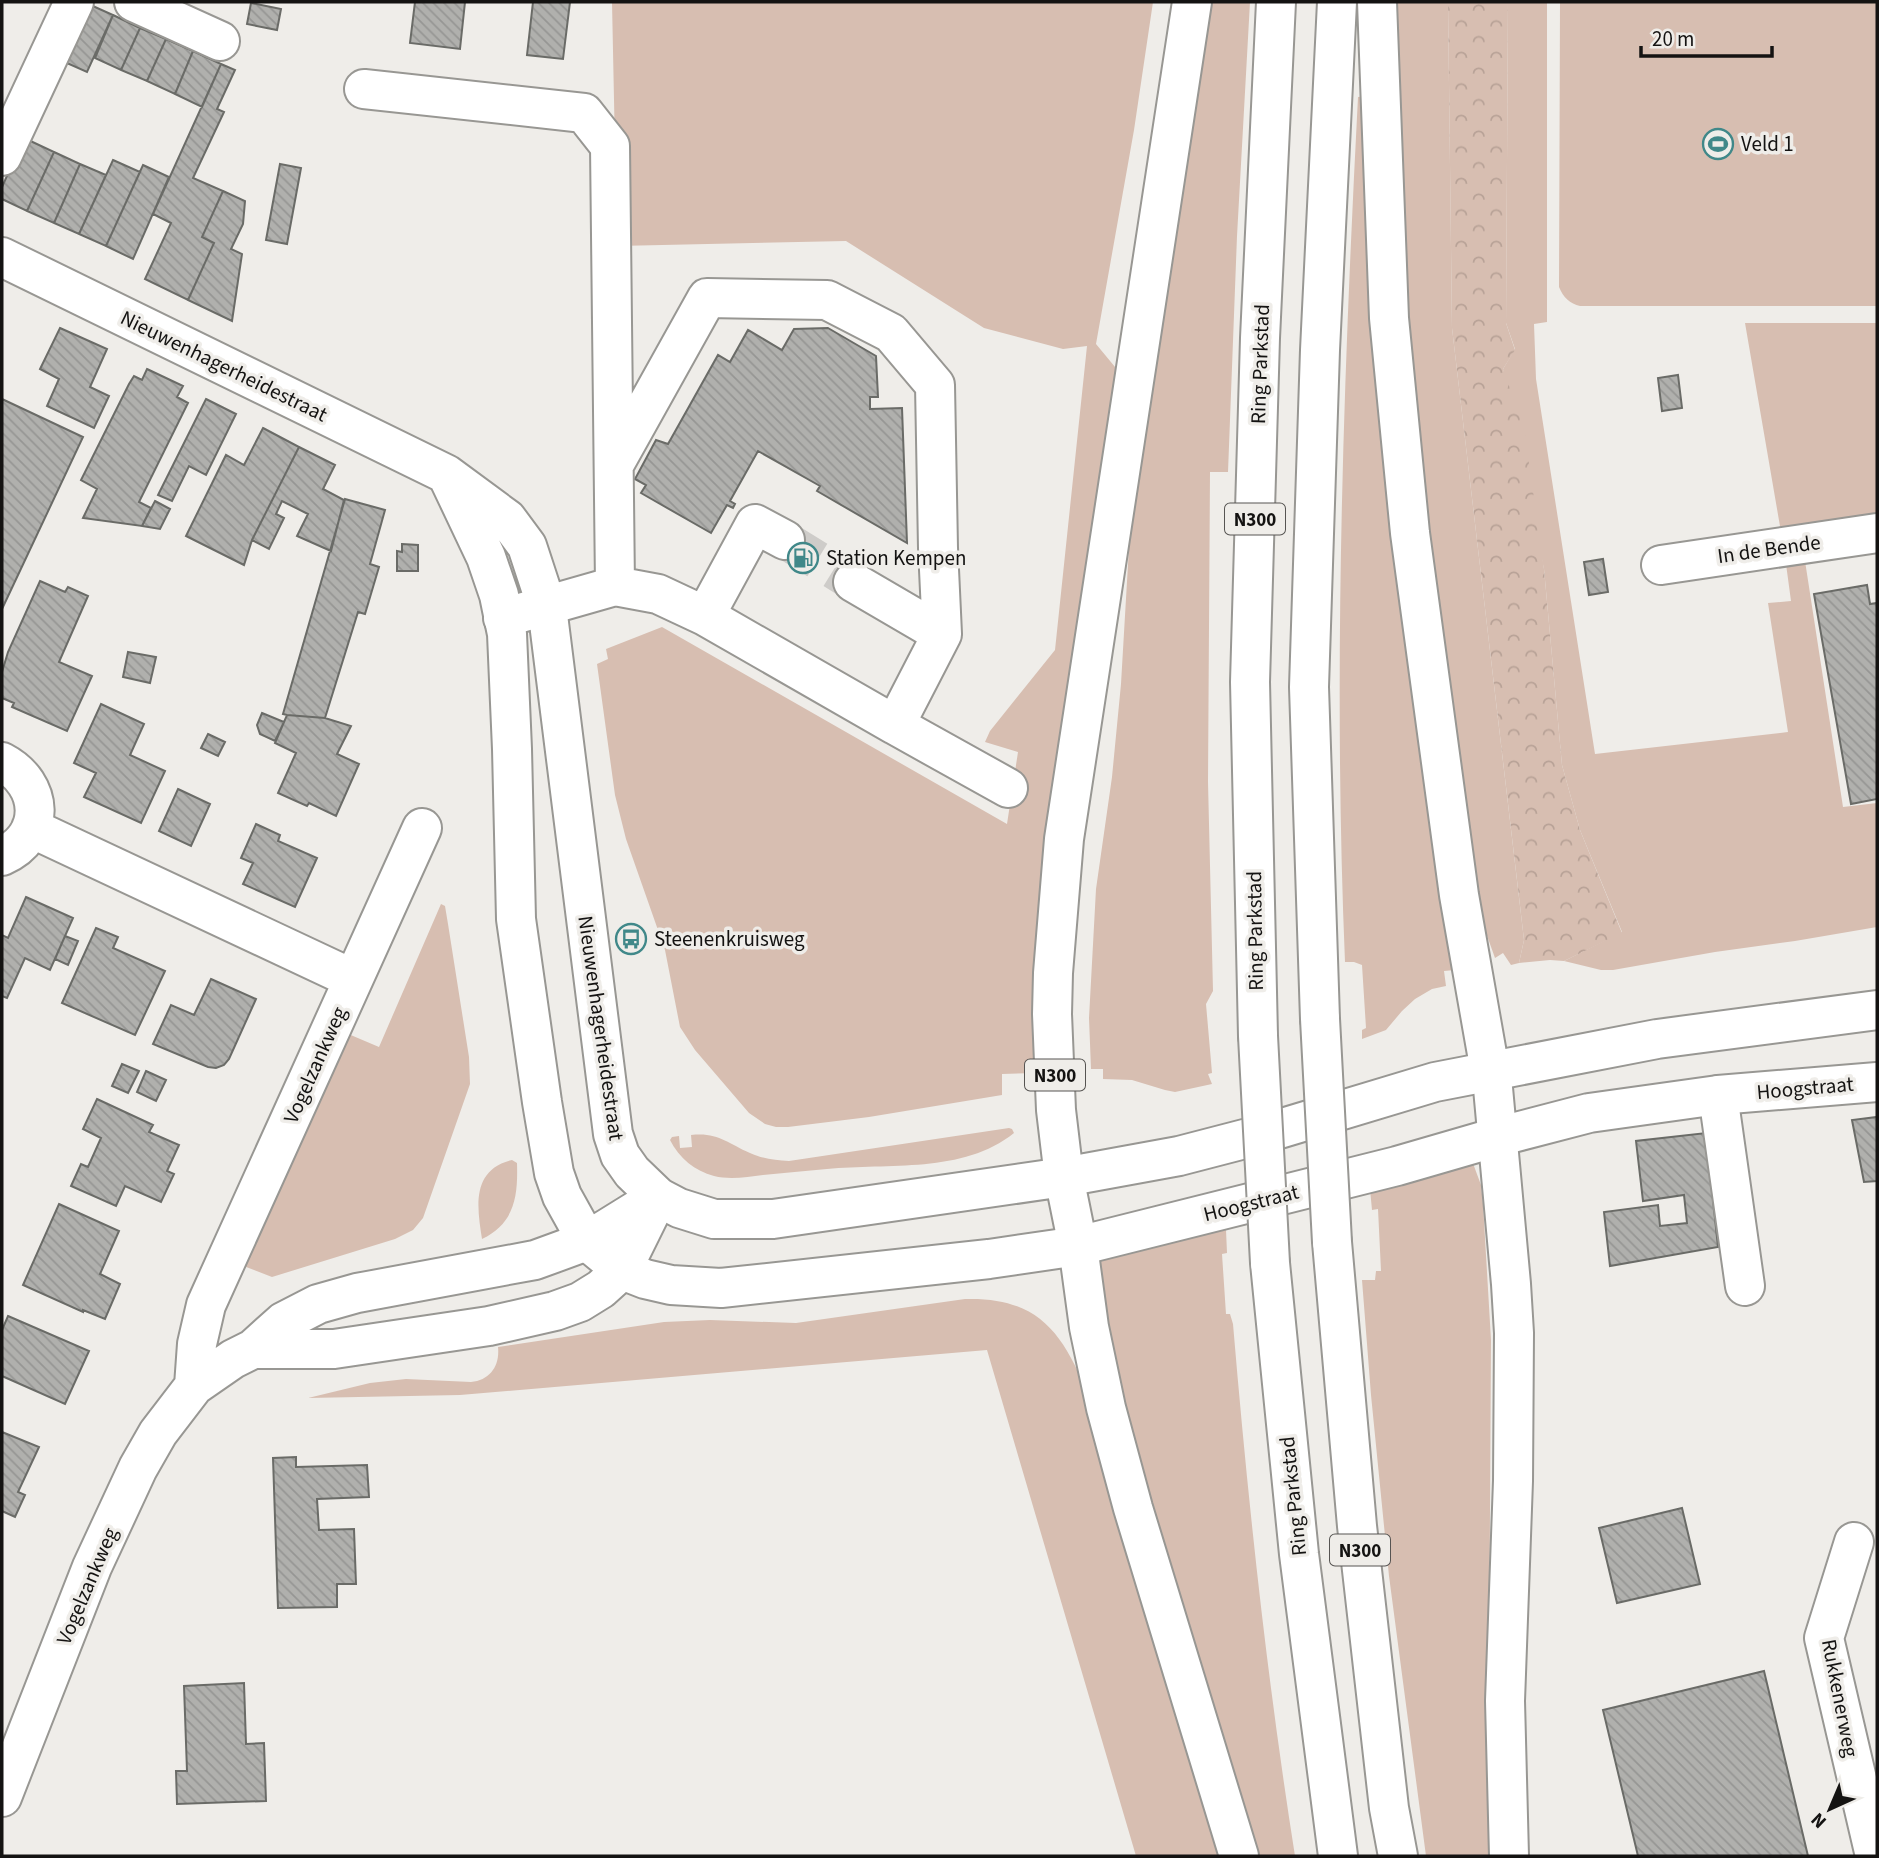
<svg xmlns="http://www.w3.org/2000/svg" width="1879" height="1858" font-family="'Source Sans 3',sans-serif">
	<style>
		.grass { fill: #d7beb1 }
		.forest { fill: url(#forest-crowns) }
		.building { fill: url(#building-back-hatch); stroke: #6a6b67; stroke-width: 2 }
		.lines { fill: none; stroke-linecap: round; stroke-linejoin: round }
		.minor-tunnel { stroke: #ceccc9; stroke-width: 38; stroke-dasharray: 38 19; stroke-linecap: butt }
		.minor-casing { stroke: #989793; stroke-width: 42 }
		.major-casing { stroke: #989793; stroke-width: 42 }
		.highway-casing { stroke: #989793; stroke-width: 42 }
		.minor { stroke: #fff; stroke-width: 38 }
		.major { stroke: #fff; stroke-width: 38 }
		.highway { stroke: #fff; stroke-width: 38 }
		.highway-bridge-casing { stroke: #989793; stroke-width: 42; stroke-linecap: butt }
		.highway-bridge { stroke: #fff; stroke-width: 38 }
		.labels { text-anchor: middle; stroke-width: 7; stroke-linejoin: round; paint-order: stroke }
		.shield { fill: #efede9; stroke: #565452; stroke-width: 2 }
		.shield-label { font-size: 19px; font-weight: bold; fill: #141312 }
		.poi-label { font-size: 21px; fill: #141312; stroke: #efede9; text-anchor: start }
		.street-label { font-size: 21px; fill: #141312; stroke: #efede9 }
	</style>
	<defs>
		<pattern id="forest-crowns" width="20" height="18" patternUnits="userSpaceOnUse" patternTransform="scale(1.75)"><rect width="20" height="18" fill="#d7beb1"/><path d="M2 6a3 3 0 1 1 6 0M12 15a3 3 0 1 1 6 0" fill="none" stroke="#b8a297"/></pattern>
		<pattern id="building-back-hatch" width="6" height="6" patternUnits="userSpaceOnUse" patternTransform="scale(1.75)"><rect width="6" height="6" fill="#b0b0ad"/><path d="M-1 5l2 2M0 0l6 6M5-1l2 2" fill="none" stroke="#969694"/></pattern>
	</defs>
	<rect width="100%" height="100%" fill="#efede9"/>
	<path class="grass" d="M 612,2 L 1153,2 L 1134,130 L 1096,344 L 1120,373 L 1039,1073 L 1002,1074 L 1002,1095 L 869,1117 L 788,1127 L 776,1127 L 765,1124 L 749,1113 L 695,1050 L 680,1027 L 665,950 L 626,839 L 615,795 L 597,664 L 608,659 L 606,649 L 662,627 L 1007,824 L 1018,752 L 985,742 L 990,731 L 1055,650 L 1087,346 L 1063,349 L 984,328 L 846,241 L 617,246 Z
		M 1206,2 L 1250,2 L 1237,236 L 1228,472 L 1210,472 L 1208,782 L 1213,991 L 1206,1004 L 1212,1073 L 1208,1074 L 1212,1084 L 1175,1092 L 1165,1090 L 1132,1080 L 1103,1079 L 1103,1069 L 1091,1069 L 1089,1018 L 1096,889 L 1112,777 L 1121,684 L 1134,462 Z
		M 1394,2 L 1448,2 L 1452,328 L 1524,940 L 1519,963 L 1511,965 L 1503,953 L 1495,958 L 1480,916 L 1468,860 L 1406,351 Z
		M 1508,2 L 1547,2 L 1547,322 L 1534,324 L 1536,379 L 1595,754 L 1788,732 L 1768,603 L 1791,601 L 1786,564 L 1805,561 L 1843,807 L 1877,803 L 1877,927 L 1795,941 L 1715,952 L 1613,970 L 1601,970 L 1564,961 L 1622,932 L 1580,830 L 1562,765 L 1544,569 L 1503,369 L 1515,349 L 1506,323 Z
		M 1560,2 L 1877,2 L 1877,306 L 1580,306 C 1570,304 1563,297 1559,287 Z
		M 1368,96 L 1455,970 L 1444,971 L 1446,986 L 1432,989 L 1415,999 L 1402,1011 L 1386,1030 L 1362,1039 L 1362,1030 L 1366,1028 L 1362,965 L 1354,962 L 1345,962 C 1333,674 1343,386 1358,97 Z
		M 1745,323 L 1877,323 L 1877,517 L 1781,532 Z
		M 441,904 L 445,906 L 448,924 L 469,1057 L 470,1084 L 423,1218 L 413,1230 L 395,1239 L 272,1277 L 241,1265 L 346,1033 L 379,1047 Z
		M 1009,1128 L 1012,1129 L 1014,1133 C 963,1174 888,1163 827,1169 C 805,1171 784,1173 763,1175 C 747,1177 730,1180 714,1176 C 695,1171 679,1158 670,1140 L 672,1137 L 679,1136 L 680,1148 L 692,1147 L 691,1135 C 718,1132 727,1143 750,1153 C 763,1159 775,1160 789,1161 Z
		M 1471,1158 L 1481,1185 L 1483,1204 L 1491,1340 L 1489,1685 L 1496,1856 L 1426,1856 L 1389,1576 L 1371,1395 L 1362,1280 L 1375,1280 L 1376,1271 L 1381,1271 L 1378,1209 L 1372,1210 L 1370,1189 Z
		M 512,1160 L 517,1163 C 518,1196 515,1223 482,1239 C 477,1207 471,1170 512,1160 Z
		M 1226,1230 L 1227,1253 L 1222,1254 L 1226,1314 L 1230,1314 L 1233,1324 C 1248,1502 1267,1679 1295,1856 L 1256,1856 L 1171,1592 L 1101,1308 L 1100,1261 L 1101,1258 Z
		M 965,1299 C 1039,1297 1063,1333 1089,1397 L 1219,1856 L 1136,1856 L 987,1350 L 460,1395 L 308,1398 L 370,1383 L 406,1379 L 471,1382 C 490,1380 500,1366 498,1347 L 664,1322 L 710,1320 L 796,1323 Z"/>
	<path class="forest" d="M 1448,2 L 1508,2 L 1506,323 L 1515,350 L 1503,369 L 1524,428 L 1544,569 L 1562,765 L 1580,830 L 1622,933 L 1564,961 L 1550,960 L 1519,963 L 1524,940 L 1519,897 L 1452,328 Z"/>
	<path class="building" d="M 415,2 L 465,2 L 460,49 L 410,43 Z
		M 533,2 L 570,2 L 563,59 L 527,55 Z
		M 86,3 L 113,15 L 87,72 L 60,60 Z
		M 251,3 L 281,9 L 277,30 L 247,24 Z
		M 113,15 L 140,28 L 121,70 L 95,58 Z
		M 140,28 L 166,39 L 147,81 L 121,70 Z
		M 166,39 L 193,51 L 175,94 L 147,81 Z
		M 193,51 L 221,64 L 202,107 L 175,94 Z
		M 221,64 L 235,70 L 217,109 L 224,112 L 193,178 L 223,191 L 202,237 L 214,243 L 188,300 L 145,279 L 171,223 L 153,214 Z
		M 24,138 L 54,152 L 27,211 L 2,199 L 2,187 Z
		M 54,152 L 80,164 L 54,223 L 27,211 Z
		M 113,160 L 140,172 L 106,246 L 79,234 Z
		M 80,164 L 106,175 L 79,234 L 54,223 Z
		M 280,164 L 301,168 L 287,244 L 266,240 Z
		M 143,165 L 169,177 L 133,259 L 106,246 Z
		M 223,191 L 245,201 L 243,224 L 231,249 L 242,254 L 232,321 L 188,300 L 214,243 L 202,237 Z
		M 60,328 L 107,349 L 90,387 L 109,396 L 94,428 L 47,406 L 59,379 L 40,369 Z
		M 828,328 L 876,356 L 878,397 L 870,397 L 870,409 L 902,408 L 907,543 L 817,491 L 820,486 L 758,451 L 730,501 L 735,504 L 733,508 L 727,505 L 711,533 L 641,493 L 646,485 L 635,479 L 656,440 L 668,444 L 718,355 L 730,362 L 748,330 L 782,350 L 794,329 Z
		M 147,369 L 183,386 L 177,397 L 188,403 L 139,502 L 151,508 L 142,526 L 83,518 L 97,489 L 81,480 L 129,384 L 134,376 L 142,380 Z
		M 1678,375 L 1682,408 L 1662,411 L 1658,378 Z
		M 2,399 L 83,437 L 2,609 Z
		M 206,399 L 236,414 L 206,475 L 189,466 L 172,501 L 158,495 Z
		M 263,428 L 299,447 L 252,540 L 244,565 L 186,536 L 226,455 L 244,465 Z
		M 299,447 L 335,465 L 323,489 L 344,500 L 331,551 L 297,536 L 308,514 L 282,501 L 276,514 L 284,518 L 269,549 L 252,540 Z
		M 345,499 L 385,510 L 370,564 L 379,567 L 365,614 L 358,612 L 325,718 L 287,715 L 283,714 Z
		M 155,501 L 170,509 L 160,529 L 142,526 Z
		M 402,544 L 418,545 L 418,571 L 397,571 L 397,551 L 402,552 Z
		M 1603,559 L 1608,592 L 1589,595 L 1584,562 Z
		M 40,581 L 65,592 L 68,587 L 88,596 L 59,662 L 92,676 L 67,731 L 12,707 L 14,703 L 2,698 L 2,672 L 8,652 Z
		M 1867,585 L 1870,604 L 1877,603 L 1877,799 L 1851,804 L 1814,594 Z
		M 128,652 L 156,657 L 150,683 L 123,677 Z
		M 101,704 L 144,724 L 130,755 L 165,771 L 141,823 L 84,797 L 96,773 L 74,763 Z
		M 262,713 L 284,722 L 275,741 L 260,734 L 257,725 Z
		M 287,715 L 325,718 L 351,726 L 337,754 L 359,764 L 336,816 L 309,803 L 307,806 L 278,793 L 296,753 L 275,743 Z
		M 208,734 L 225,742 L 218,756 L 201,748 Z
		M 178,789 L 210,804 L 191,846 L 159,831 Z
		M 256,824 L 280,835 L 278,841 L 317,858 L 295,907 L 243,884 L 253,863 L 241,858 Z
		M 26,897 L 73,918 L 50,970 L 25,958 L 7,998 L 2,996 L 2,935 L 8,938 Z
		M 96,928 L 118,937 L 113,948 L 165,971 L 135,1035 L 62,1003 Z
		M 65,936 L 78,941 L 68,965 L 55,959 Z
		M 211,979 L 256,999 L 229,1059 L 224,1065 L 216,1068 L 208,1067 L 153,1044 L 171,1005 L 194,1015 Z
		M 122,1064 L 139,1071 L 128,1093 L 112,1086 Z
		M 146,1071 L 166,1080 L 156,1101 L 137,1092 Z
		M 97,1099 L 153,1125 L 149,1132 L 179,1145 L 167,1171 L 174,1174 L 161,1202 L 125,1186 L 116,1206 L 71,1186 L 81,1164 L 88,1167 L 101,1138 L 83,1129 Z
		M 1877,1117 L 1877,1181 L 1864,1182 L 1852,1120 Z
		M 1706,1133 L 1718,1247 L 1610,1266 L 1604,1212 L 1658,1205 L 1660,1226 L 1687,1223 L 1684,1195 L 1643,1201 L 1636,1141 Z
		M 59,1204 L 119,1231 L 100,1274 L 120,1284 L 105,1319 L 83,1310 L 83,1312 L 23,1285 Z
		M 8,1316 L 89,1351 L 65,1404 L 2,1376 L 2,1330 Z
		M 2,1432 L 39,1447 L 18,1492 L 25,1495 L 15,1517 L 2,1511 Z
		M 296,1457 L 296,1467 L 367,1465 L 369,1497 L 317,1499 L 319,1530 L 354,1529 L 356,1584 L 337,1584 L 337,1607 L 278,1608 L 273,1458 Z
		M 1682,1508 L 1700,1584 L 1617,1603 L 1599,1528 Z
		M 1764,1671 L 1808,1856 L 1638,1856 L 1603,1710 Z
		M 244,1683 L 246,1744 L 264,1743 L 266,1801 L 177,1804 L 176,1771 L 187,1771 L 184,1686 Z"/>
	<g class="lines">
		<path class="minor-tunnel" d="M 785,540 L 853,582"/>
		<g class="minor-casing">
			<path id="minor" d="M 134,2 L 220,41
				M 364,89 L 584,113 L 610,146 L 615,586
				M 2,156 L 74,2
				M 615,463 L 707,298 L 827,300 L 891,333 L 935,385 L 938,548 L 942,634
				M 1661,565 L 1877,533
				M 705,616 L 755,524 L 785,540
				M 503,618 L 615,586 L 658,594 L 705,616 L 895,725 L 942,634 L 853,582
				M 895,725 L 1008,788
				M 2,762 C 44,784 47,836 2,856
				M 31,828 L 353,979
				M 1718,1095 L 1745,1286
				M 253,1349 L 334,1349 L 489,1326 L 555,1311 L 580,1302 L 601,1289 L 622,1270 L 658,1197
				M 194,1386 L 197,1344 L 206,1305 L 422,828
				M 1854,1542 L 1824,1638 L 1875,1856
				M 2,1797 L 92,1567 L 138,1468 L 158,1433 L 194,1386 L 233,1359 L 253,1349 L 283,1322 L 318,1304 L 357,1293 L 535,1260 L 587,1241 L 658,1197"/>
		</g>
		<g class="major-casing">
			<path id="major" d="M 2,257 L 446,474 L 507,519 L 527,546 L 547,607 L 613,1134 L 620,1155 L 632,1172 L 658,1197 L 679,1208 L 714,1219 L 773,1219 L 1064,1177 L 1179,1156 L 1256,1136 L 1435,1082 L 1657,1039 L 1877,1010
				M 449,479 L 486,557 L 499,595 L 507,634 L 512,749 L 516,919 L 542,1102 L 554,1173 L 562,1196 L 587,1241 L 622,1270 L 645,1279 L 671,1285 L 721,1288 L 989,1259 L 1078,1246 L 1397,1166 L 1497,1137 L 1589,1113 L 1718,1095 L 1877,1082"/>
		</g>
		<g class="highway-casing">
			<path id="highway" d="M 1192,2 L 1064,839 L 1053,973 L 1052,1014 L 1056,1110 L 1064,1177 L 1078,1246 L 1089,1327 L 1106,1408 L 1133,1508 L 1239,1856
				M 1377,2 L 1389,318 L 1410,533 L 1459,895 L 1493,1088 L 1511,1284 L 1514,1333 L 1513,1481 L 1505,1701 L 1509,1856
				M 1320,1019 L 1309,687 L 1320,350 L 1337,2
				M 1258,1036 L 1250,682 L 1260,338 L 1276,2
				M 1332,1242 L 1357,1526 L 1389,1808 L 1398,1856
				M 1270,1263 L 1299,1554 L 1338,1856"/>
		</g>
		<use href="#minor" class="minor"/>
		<use href="#major" class="major"/>
		<use href="#highway" class="highway"/>
		<g class="highway-bridge-casing">
			<path id="highway-bridge" d="M 1320,1019 L 1332,1242
				M 1258,1036 L 1270,1263"/>
		</g>
		<use href="#highway-bridge" class="highway-bridge"/>
	</g>
	<defs>
		<g id="stadium-ring" transform="scale(1.575)"><circle r="9.5" fill="#efede9" stroke="#408889" stroke-width="1.5"/><path d="M0-5a6.5 5 0 1 0 0 10a6.5 5 0 1 0 0-10ZM-3.5-1.8h7v3.6h-7Z" fill="#408889"/></g>
		<g id="fuel-ring" transform="scale(1.575)"><circle r="9.5" fill="#efede9" stroke="#408889" stroke-width="1.5"/><path d="M-5.5-6h7V0h2V4h1.3V-2.5L3-4.5l.8-.8L6-3V5H2.5V1h-1V6h-7ZM-4.2-4.7v3.2H.2V-4.7Z" fill="#408889"/></g>
		<g id="bus-ring" transform="scale(1.575)"><circle r="9.5" fill="#efede9" stroke="#408889" stroke-width="1.5"/><path d="M-5-6H5V4H4V6H2V4H-2V6H-4V4H-5ZM-3.5-4V0h7V-4ZM-3.5 1.2v1.5H-2V1.2ZM2 1.2v1.5H3.5V1.2Z" fill="#408889"/></g>
	</defs>
	<g fill-rule="evenodd">
		<use href="#stadium-ring" x="1718" y="144"/>
		<use href="#fuel-ring" x="803" y="558"/>
		<use href="#bus-ring" x="631" y="939"/>
	</g>
	<g class="labels">
		<g class="shield">
			<rect x="1225" y="503.5" width="60" height="31" rx="5"/>
			<rect x="1025" y="1059.5" width="60" height="31" rx="5"/>
			<rect x="1330" y="1534.5" width="60" height="31" rx="5"/>
		</g>
		<g class="shield-label">
			<text x="1255" y="526">N300</text>
			<text x="1055" y="1082">N300</text>
			<text x="1360" y="1557">N300</text>
		</g>
		<g class="poi-label">
			<text x="1741" y="151">Veld 1</text>
			<text x="826" y="565">Station Kempen</text>
			<text x="654" y="946">Steenenkruisweg</text>
		</g>
		<g class="street-label">
			<text transform="translate(1260 364) rotate(-88)" y="7">Ring Parkstad</text>
			<text transform="translate(224 366) rotate(26)" y="7">Nieuwenhagerheidestraat</text>
			<text transform="translate(1769 549) rotate(-8)" y="7">In de Bende</text>
			<text transform="translate(1255 931) rotate(-91)" y="7">Ring Parkstad</text>
			<text transform="translate(601 1028) rotate(82)" y="7">Nieuwenhagerheidestraat</text>
			<text transform="translate(315 1065) rotate(-66)" y="7">Vogelzankweg</text>
			<text transform="translate(1805 1088) rotate(-5)" y="7">Hoogstraat</text>
			<text transform="translate(1251 1203) rotate(-14)" y="7">Hoogstraat</text>
			<text transform="translate(1293 1496) rotate(-96)" y="7">Ring Parkstad</text>
			<text transform="translate(87 1586) rotate(-67)" y="7">Vogelzankweg</text>
			<text transform="translate(1840 1698) rotate(79)" y="7">Rukkenerweg</text>
		</g>
	</g>
	<rect width="1879" height="1858" fill="none" stroke="#141312" stroke-width="7"/>
	<g transform="translate(1830 1809) rotate(224)" stroke="#efede9" stroke-width="5" paint-order="stroke">
	<path d="M0-5L12 26L0 18L-12 26Z" fill="#141312"/>
	<text y="-10" font-size="19" font-weight="bold" text-anchor="middle" fill="#141312">N</text>
	</g>
	<path d="M1641 46v10h131v-10" fill="none" stroke="#141312" stroke-width="3.5"/>
	<text x="1652" y="46" font-size="21" fill="#141312" stroke="#efede9" stroke-width="5" paint-order="stroke">20 m</text>
</svg>
